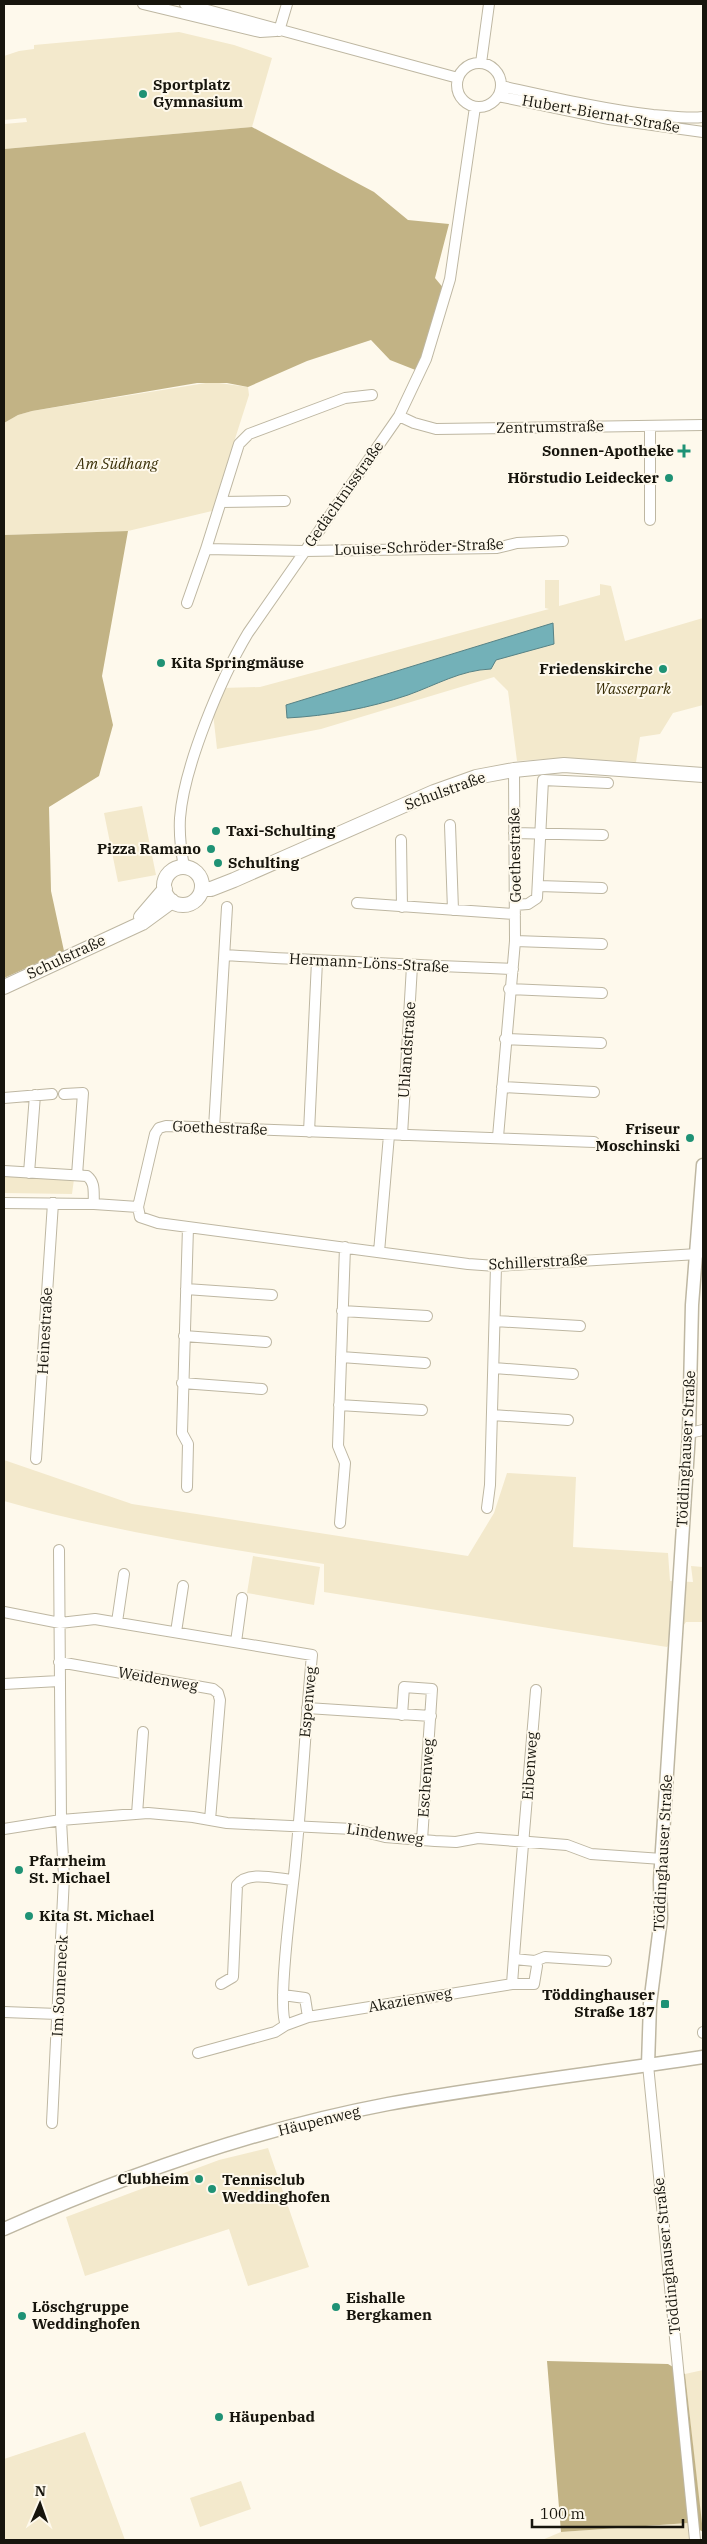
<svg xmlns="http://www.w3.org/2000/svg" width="707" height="2544" font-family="'IBM Plex Serif',serif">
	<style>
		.green { fill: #f3e9cc }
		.forest { fill: #c2b385 }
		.water { fill: #73b1b8; stroke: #578285 }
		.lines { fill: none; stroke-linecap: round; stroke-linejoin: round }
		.minor-casing { stroke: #beb7a2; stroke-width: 12 }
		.tertiary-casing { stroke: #beb7a2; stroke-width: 15 }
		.secondary-casing { stroke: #beb7a2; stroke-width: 16 }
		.minor { stroke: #fff; stroke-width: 10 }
		.tertiary { stroke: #fff; stroke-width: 12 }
		.secondary { stroke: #fff; stroke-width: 14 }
		.poi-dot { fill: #1f9275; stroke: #fef9ec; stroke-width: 2 }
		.labels { text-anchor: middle; stroke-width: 4; stroke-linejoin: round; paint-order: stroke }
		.poi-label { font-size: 15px; font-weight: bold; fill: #17150d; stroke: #fef9ec; text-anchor: start }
		.street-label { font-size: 15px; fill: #17150d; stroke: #fef9ec }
		.park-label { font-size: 15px; font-style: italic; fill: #382d05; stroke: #fef9ec }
	</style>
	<rect width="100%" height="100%" fill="#fef9ec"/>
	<path class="green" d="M 179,32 L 234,45 L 272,58 L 252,127 L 4,149 L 4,124 L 27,122 L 26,118 L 4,120 L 4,56 L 19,51 L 34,49 L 34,45 Z
		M 212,382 L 248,387 L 249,395 L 212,511 L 128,531 L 4,535 L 4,423 L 18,415 L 32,411 Z
		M 545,580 L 559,580 L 559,606 L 600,595 L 600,584 L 611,586 L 625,641 L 703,618 L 703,705 L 673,713 L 660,734 L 640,737 L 636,762 L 562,758 L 517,761 L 508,691 L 494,677 L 321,729 L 217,749 L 213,713 L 222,688 L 260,687 L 549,609 L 545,608 Z
		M 142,806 L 156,875 L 118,882 L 104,813 Z
		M 4,1174 L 74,1179 L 72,1194 L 4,1193 Z
		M 4,1460 L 132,1504 L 468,1556 L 494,1513 L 507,1473 L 576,1477 L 573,1547 L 668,1553 L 670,1581 L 693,1582 L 691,1566 L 703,1567 L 703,1622 L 686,1622 L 667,1647 L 324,1592 L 324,1564 C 217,1547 109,1531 4,1501 Z
		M 253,1556 L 320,1567 L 314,1605 L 247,1593 Z
		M 268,2148 L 309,2267 L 248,2286 L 229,2229 L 85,2276 L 66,2217 L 219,2160 Z
		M 703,2370 L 703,2538 L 685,2374 Z
		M 85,2432 L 125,2540 L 4,2540 L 4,2459 Z
		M 241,2481 L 251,2509 L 200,2527 L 190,2498 Z
		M 688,2523 L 689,2540 L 542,2540 L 561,2532 Z"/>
	<path class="forest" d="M 252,127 L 374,192 L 408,220 L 449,224 L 435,278 L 445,290 L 418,371 L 390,360 L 371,340 L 307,361 L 248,387 L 227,383 L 197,383 L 32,411 L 18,415 L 4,423 L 4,149 Z
		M 128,531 L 102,676 L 113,725 L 99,776 L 49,807 L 51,891 L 64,951 L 4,978 L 4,535 Z
		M 547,2361 L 668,2364 L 685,2374 L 703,2532 L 688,2523 L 561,2532 Z"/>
	<path class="water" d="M 553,623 L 554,644 L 496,660 L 491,669 C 461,670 436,685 408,695 C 370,708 327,716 287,718 L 286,705 Z"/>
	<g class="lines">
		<g class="minor-casing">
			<path id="minor" d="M 143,4 L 260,32 L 276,31
				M 185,4 L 458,78
				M 279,31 L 287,4
				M 481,63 L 489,4
				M457 85a22 22 0 1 1 44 0a22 22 0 1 1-44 0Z
				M 501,86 C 551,97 602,109 653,115 C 670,116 686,119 703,117
				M 498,96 L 609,119 L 703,132
				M 372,395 L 345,398 L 249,434 L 239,444 L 206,549 L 304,551 L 497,548 L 517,543 L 563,541
				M 399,416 L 414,423 L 436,429 L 703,425
				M 650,426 L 650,520
				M 221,502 L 285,501
				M 187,603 L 206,549
				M 450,825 L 453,910
				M 514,833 L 603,835
				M 401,840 L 402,907
				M 184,867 C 181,851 179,835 180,818 C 184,766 221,678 248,633 L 399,416 L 426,359 L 450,279 L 475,107
				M 539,886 L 602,888
				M 357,903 L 515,914
				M 515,905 L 528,904 L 537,898 L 543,780 L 608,783
				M 515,941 L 602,944
				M 225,955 C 321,961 416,965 513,969
				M 509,989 L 602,993
				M 505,1039 L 601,1043
				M 502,1087 L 594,1092
				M 64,1094 L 83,1093 L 77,1175
				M 4,1098 L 52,1094
				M 214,1128 L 227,907
				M 309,1132 L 317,961
				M 402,1135 L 412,966
				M 498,1137 L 515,941 L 514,770
				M 4,1171 L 87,1176 C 96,1183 93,1193 94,1204
				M 29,1173 L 35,1095
				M 4,1203 L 94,1204 L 138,1207 L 155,1134 L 159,1128 L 166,1126 L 594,1142
				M 138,1207 L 140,1217 L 158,1223 L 468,1264 L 496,1266 L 698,1254
				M 379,1252 L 389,1135
				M 186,1289 L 272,1295
				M 342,1311 L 427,1316
				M 495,1321 L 580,1326
				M 184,1336 L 266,1342
				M 341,1357 L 425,1363
				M 494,1368 L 573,1374
				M 182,1383 L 262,1389
				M 339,1405 L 422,1410
				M 492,1415 L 568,1420
				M 689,1433 L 703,1430
				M 36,1459 L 53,1203
				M 187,1487 L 188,1444 L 182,1433 L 188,1227
				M 487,1508 L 490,1485 L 496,1266
				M 340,1523 L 345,1463 L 338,1446 L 345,1247
				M 4,1612 L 60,1623 L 95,1619 L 312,1655 C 305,1728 302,1802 294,1875 C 291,1901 277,2008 286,2025 L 308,2017 L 305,1998 L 283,1995
				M 117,1622 L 124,1574
				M 176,1632 L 183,1586
				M 236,1642 L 242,1598
				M 59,1662 L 213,1689 L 218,1693 L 220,1700 L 210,1820
				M 4,1684 L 59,1681
				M 307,1708 L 431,1716
				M 402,1715 L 404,1687 L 432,1689 L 422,1840
				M 137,1814 L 143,1732
				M 4,1829 L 61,1820 L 148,1813 L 193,1817 L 227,1823 L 353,1829 L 385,1837 L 435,1841 L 456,1842 L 478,1838 L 567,1845 L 591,1854 L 662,1859
				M 514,1959 L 535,1961 L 537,1966 L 534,1984 L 512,1984 C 519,1886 528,1788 536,1690
				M 535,1961 L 545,1957 L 606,1961
				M 221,1984 L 233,1977 L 237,1885 C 248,1870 277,1879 293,1880
				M 4,2012 L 58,2014
				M 308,2017 L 512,1984
				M 703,2033 L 703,2032
				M 198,2053 L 275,2032 L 286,2025
				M 648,2065 L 695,2540
				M 52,2123 L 64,1877 L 61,1820 L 59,1550"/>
		</g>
		<g class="tertiary-casing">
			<path id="tertiary" d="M 648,2065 L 650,2004 L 661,1918 L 660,1881 L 689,1433 L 692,1305 L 703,1165
				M 4,2229 C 126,2175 256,2129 388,2104 C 493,2085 598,2073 703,2057"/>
		</g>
		<g class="secondary-casing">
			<path id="secondary" d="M164 886a19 19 0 1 1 38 0a19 19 0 1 1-38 0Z
				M 202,889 L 211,889 L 234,880 L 434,792 L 476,777 L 514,770 L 564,765 L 703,775
				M 141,917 L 165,889
				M 4,987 L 142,923 L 172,901"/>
		</g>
		<use href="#minor" class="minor"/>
		<use href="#tertiary" class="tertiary"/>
		<use href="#secondary" class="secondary"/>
	</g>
	<g class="poi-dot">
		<circle cx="143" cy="94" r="5"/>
		<path d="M681.5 443.5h5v5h5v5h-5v5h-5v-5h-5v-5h5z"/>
		<circle cx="669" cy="478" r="5"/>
		<circle cx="161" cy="663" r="5"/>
		<circle cx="663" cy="669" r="5"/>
		<circle cx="216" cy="831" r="5"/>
		<circle cx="211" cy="849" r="5"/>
		<circle cx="218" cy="863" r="5"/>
		<circle cx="690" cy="1138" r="5"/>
		<circle cx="19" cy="1870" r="5"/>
		<circle cx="29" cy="1916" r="5"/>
		<rect x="660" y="1999" width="10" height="10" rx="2.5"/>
		<circle cx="199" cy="2179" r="5"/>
		<circle cx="212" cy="2189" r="5"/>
		<circle cx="336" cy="2307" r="5"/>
		<circle cx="22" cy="2316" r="5"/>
		<circle cx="219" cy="2417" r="5"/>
	</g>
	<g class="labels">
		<g class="poi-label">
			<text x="153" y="90">Sportplatz<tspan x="153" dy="17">Gymnasium</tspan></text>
			<text x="674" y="456" text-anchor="end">Sonnen-Apotheke</text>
			<text x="659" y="483" text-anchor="end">Hörstudio Leidecker</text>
			<text x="171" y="668">Kita Springmäuse</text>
			<text x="653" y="674" text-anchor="end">Friedenskirche</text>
			<text x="226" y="836">Taxi-Schulting</text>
			<text x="201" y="854" text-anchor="end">Pizza Ramano</text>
			<text x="228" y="868">Schulting</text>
			<text x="680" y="1134" text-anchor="end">Friseur<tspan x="680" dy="17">Moschinski</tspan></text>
			<text x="29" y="1866">Pfarrheim<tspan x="29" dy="17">St. Michael</tspan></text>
			<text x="39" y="1921">Kita St. Michael</text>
			<text x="655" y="2000" text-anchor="end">Töddinghauser<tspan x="655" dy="17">Straße 187</tspan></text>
			<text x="189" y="2184" text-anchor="end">Clubheim</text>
			<text x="222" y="2185">Tennisclub<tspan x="222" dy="17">Weddinghofen</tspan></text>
			<text x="346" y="2303">Eishalle<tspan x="346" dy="17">Bergkamen</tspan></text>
			<text x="32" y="2312">Löschgruppe<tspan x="32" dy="17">Weddinghofen</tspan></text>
			<text x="229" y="2422">Häupenbad</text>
		</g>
		<g class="street-label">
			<text transform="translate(601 114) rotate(10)" y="5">Hubert-Biernat-Straße</text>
			<text transform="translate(550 427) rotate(-1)" y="5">Zentrumstraße</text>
			<text transform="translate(344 494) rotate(-55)" y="5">Gedächtnisstraße</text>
			<text transform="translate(419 547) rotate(-2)" y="5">Louise-Schröder-Straße</text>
			<text transform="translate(445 791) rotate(-20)" y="5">Schulstraße</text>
			<text transform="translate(515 855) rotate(-91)" y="5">Goethestraße</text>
			<text transform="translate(66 957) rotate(-25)" y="5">Schulstraße</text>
			<text transform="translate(369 963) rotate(3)" y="5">Hermann-Löns-Straße</text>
			<text transform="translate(407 1050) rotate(-86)" y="5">Uhlandstraße</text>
			<text transform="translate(220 1128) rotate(2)" y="5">Goethestraße</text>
			<text transform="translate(538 1262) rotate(-3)" y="5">Schillerstraße</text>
			<text transform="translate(45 1331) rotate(-87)" y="5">Heinestraße</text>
			<text transform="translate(686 1449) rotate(-87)" y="5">Töddinghauser Straße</text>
			<text transform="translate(158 1679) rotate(10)" y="5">Weidenweg</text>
			<text transform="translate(308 1702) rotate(-85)" y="5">Espenweg</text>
			<text transform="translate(530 1766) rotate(-86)" y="5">Eibenweg</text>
			<text transform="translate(426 1778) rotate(-86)" y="5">Eschenweg</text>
			<text transform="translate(385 1834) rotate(8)" y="5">Lindenweg</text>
			<text transform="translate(663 1853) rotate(-87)" y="5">Töddinghauser Straße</text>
			<text transform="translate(60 1986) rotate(-87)" y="5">Im Sonneneck</text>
			<text transform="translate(410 2000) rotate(-10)" y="5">Akazienweg</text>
			<text transform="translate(319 2121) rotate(-14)" y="5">Häupenweg</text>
			<text transform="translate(667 2256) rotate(-96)" y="5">Töddinghauser Straße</text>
		</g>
		<g class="park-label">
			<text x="117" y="469">Am Südhang</text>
			<text x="633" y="694">Wasserpark</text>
		</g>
	</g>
	<rect width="707" height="2544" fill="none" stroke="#17150d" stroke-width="10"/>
	<g transform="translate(40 2504) rotate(2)" stroke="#fef9ec" stroke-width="4" paint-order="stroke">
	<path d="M0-4L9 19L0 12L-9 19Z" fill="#17150d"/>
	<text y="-8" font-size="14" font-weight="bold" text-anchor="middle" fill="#17150d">N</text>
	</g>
	<path d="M532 2519v8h151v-8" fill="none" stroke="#17150d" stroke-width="2.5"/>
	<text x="540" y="2519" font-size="15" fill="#17150d" stroke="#fef9ec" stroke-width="4" paint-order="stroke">100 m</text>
</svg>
